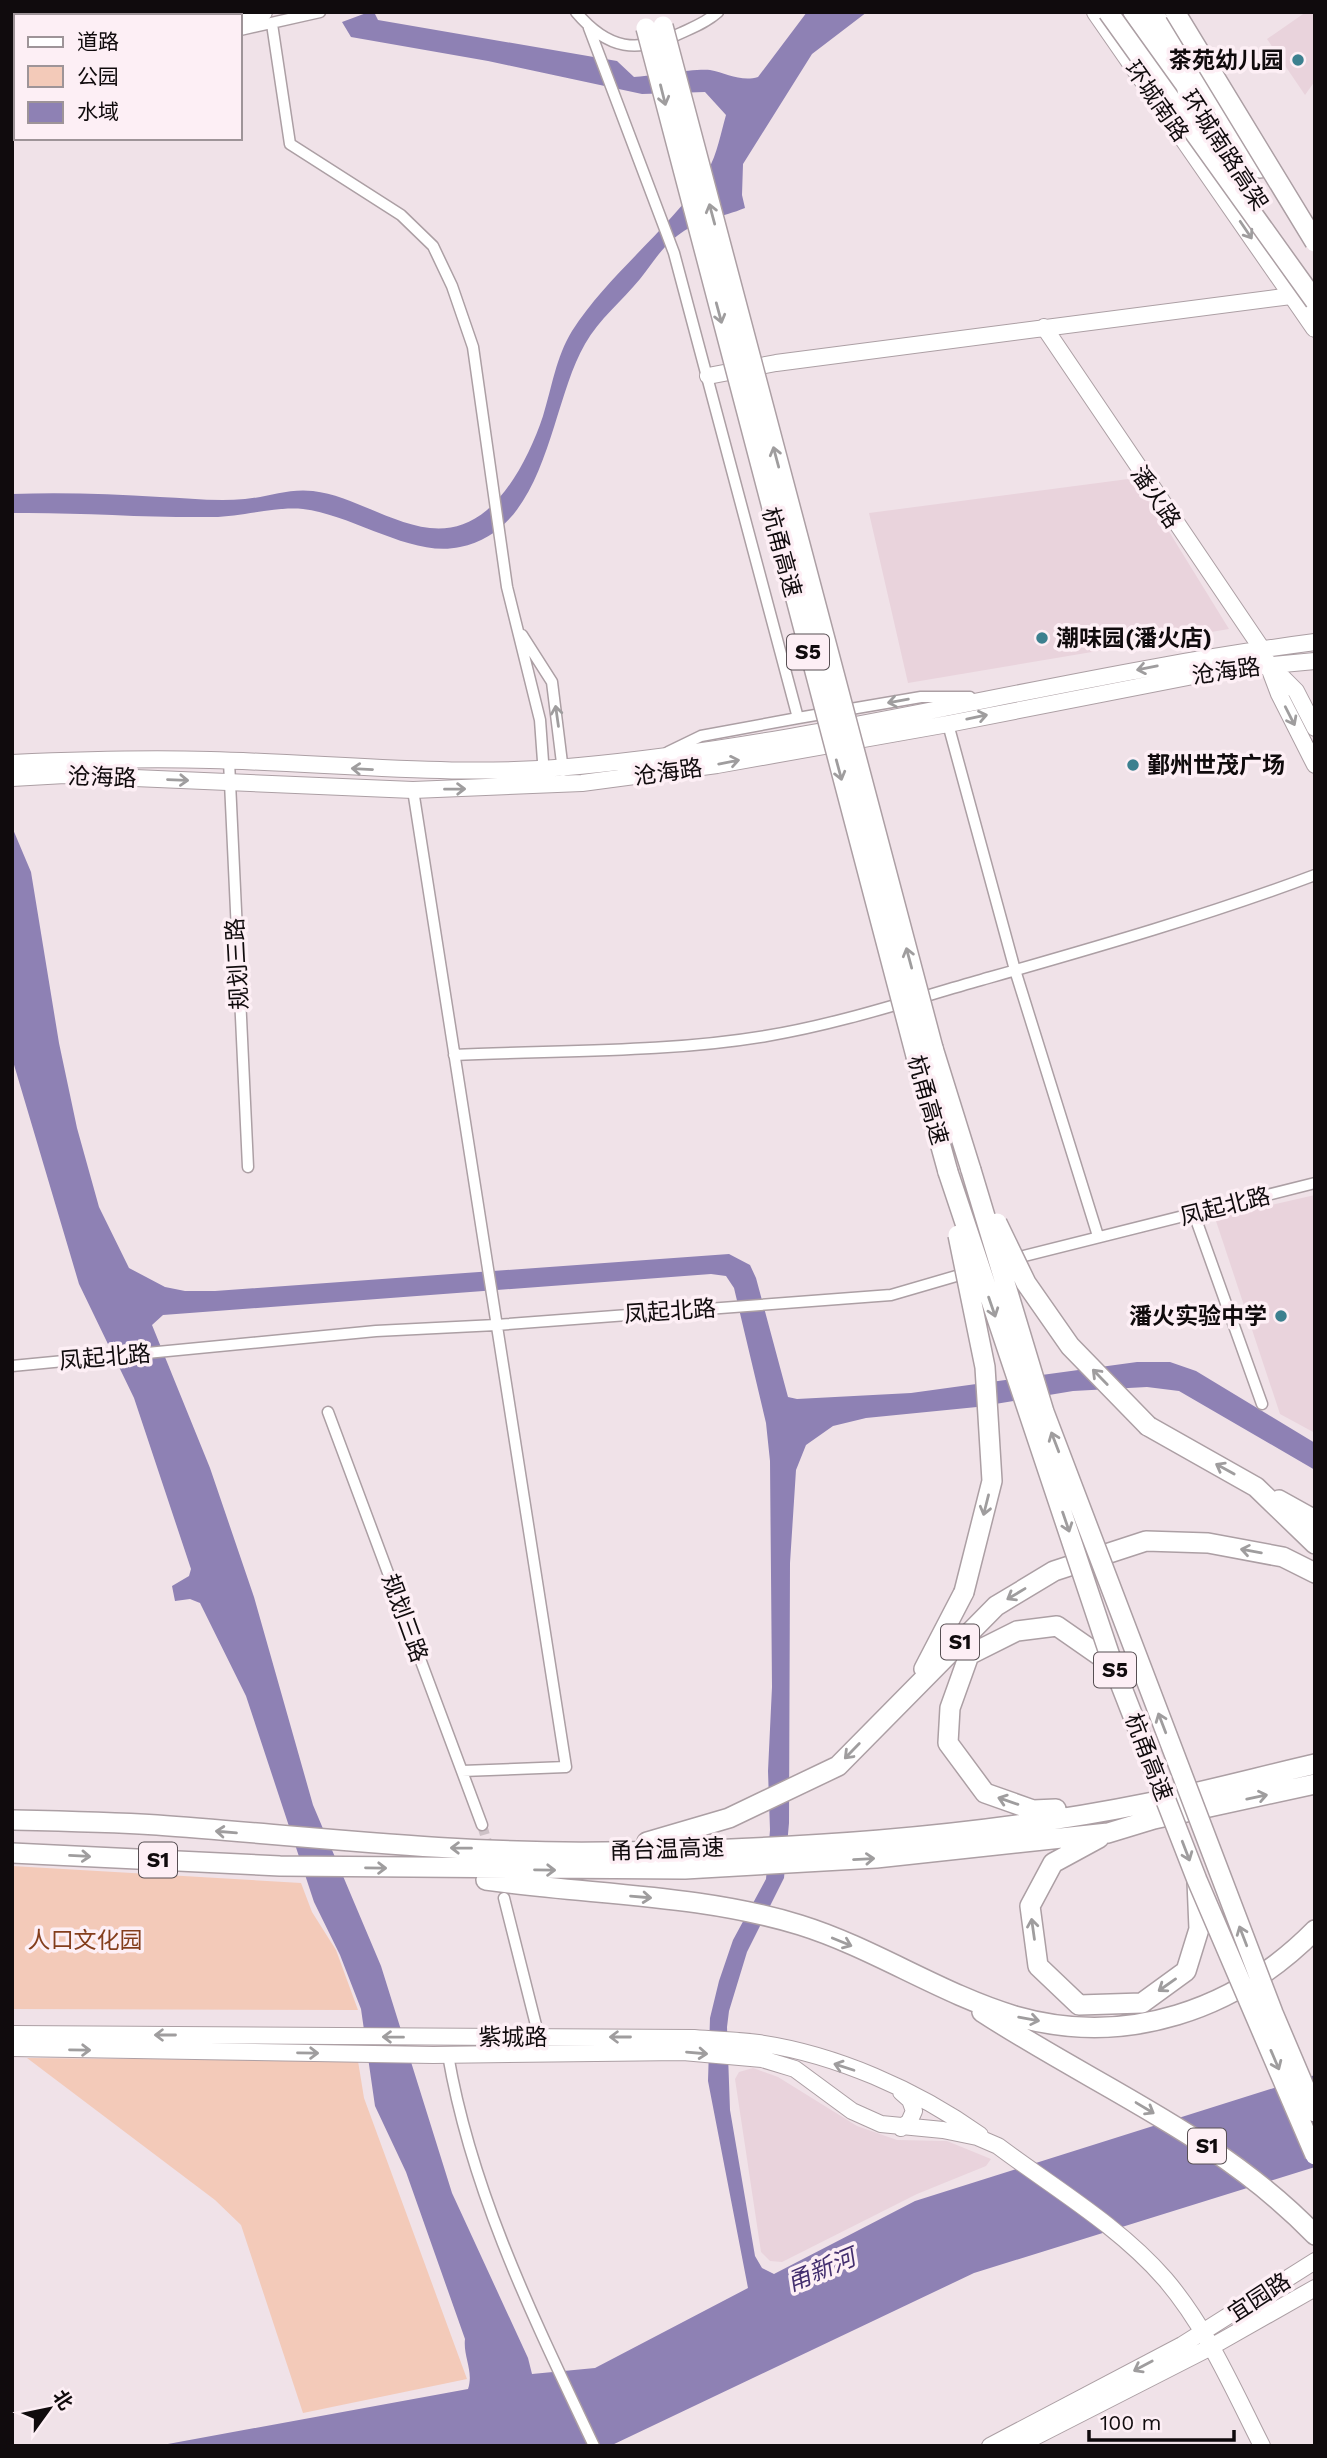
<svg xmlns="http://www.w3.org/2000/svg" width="1327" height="2458" font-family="'Work Sans','Noto Sans SC',sans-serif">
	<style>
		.built { fill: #e9d3dc }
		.green { fill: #f3cab9 }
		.water { fill: #8e81b4; fill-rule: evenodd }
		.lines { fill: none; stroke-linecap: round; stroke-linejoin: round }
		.street-tunnel { stroke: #cec2c7; stroke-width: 10; stroke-dasharray: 10 5; stroke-linecap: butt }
		.street-casing { stroke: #ac9fa4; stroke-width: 13 }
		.secondary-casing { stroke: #ac9fa4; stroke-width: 18 }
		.primary-casing { stroke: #ac9fa4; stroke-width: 20 }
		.highway-casing { stroke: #ac9fa4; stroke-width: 22 }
		.street { stroke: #fff; stroke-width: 10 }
		.secondary { stroke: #fff; stroke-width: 16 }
		.primary { stroke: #fff; stroke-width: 18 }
		.highway { stroke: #fff; stroke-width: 19 }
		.highway-bridge-casing { stroke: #ac9fa4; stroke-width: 22; stroke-linecap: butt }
		.highway-bridge { stroke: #fff; stroke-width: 19 }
		.oneway { stroke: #9f9d9e }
		.poi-dot { fill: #3c808f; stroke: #fdeff5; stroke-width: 2.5 }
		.labels { text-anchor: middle; stroke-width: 7; stroke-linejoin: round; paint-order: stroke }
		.shield { fill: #fdeff5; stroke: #574f53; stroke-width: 2 }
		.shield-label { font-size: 21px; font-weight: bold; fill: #100b0d }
		.poi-label { font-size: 23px; font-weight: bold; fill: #100b0d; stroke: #fdeff5; text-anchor: end }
		.street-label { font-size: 23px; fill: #100b0d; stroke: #fdeff5 }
		.park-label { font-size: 23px; fill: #843e1c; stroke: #fdeff5 }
		.water-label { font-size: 24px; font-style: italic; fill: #442f6f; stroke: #fdeff5 }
	</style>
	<rect width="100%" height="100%" fill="#f0e2e8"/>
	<path class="built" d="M 1306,12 L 1315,12 L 1315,81 L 1305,95 L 1267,39 Z
		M 1136,478 L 1229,629 L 908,683 L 869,513 Z
		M 1315,1195 L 1315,1433 L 1280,1414 L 1215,1218 Z
		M 753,2068 L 778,2077 L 857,2126 L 897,2140 L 947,2141 L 991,2159 L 986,2166 L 917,2194 L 782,2262 L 770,2261 L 761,2252 L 735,2079 L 739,2072 Z"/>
	<path class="green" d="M 12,1866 L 301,1883 L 312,1912 L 336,1950 L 358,2010 L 12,2009 Z
		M 27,2058 L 358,2061 L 364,2098 L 467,2379 L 303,2413 L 241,2225 L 215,2200 Z"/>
	<path class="water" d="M 369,12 L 374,12 L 378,20 L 617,61 L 634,77 C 650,76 697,68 710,70 C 726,73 741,82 758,77 L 807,12 L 867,12 L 812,54 L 743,164 L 742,195 L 745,208 C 723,217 697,220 677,236 C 661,248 652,264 640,279 C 622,301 599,319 585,344 C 549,406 548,529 460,547 C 412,558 354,515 303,509 C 276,506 241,517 213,517 C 146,518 79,512 12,513 L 12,494 C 62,492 111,494 160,497 C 188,498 217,502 245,499 C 268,497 289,488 313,491 C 372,498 430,558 487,510 C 513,488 532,449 543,416 C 552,387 556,357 572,331 C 610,272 670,230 708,170 C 717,155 721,132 726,115 L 705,92 L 642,94 L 488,61 L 351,37 L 342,22 Z
		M 12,827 L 31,872 L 59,1043 L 77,1128 L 99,1207 L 129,1268 L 165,1287 L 185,1291 L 215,1291 L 729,1254 L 750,1265 L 756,1278 L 788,1397 L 797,1399 L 911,1393 L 1137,1362 L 1170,1362 L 1196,1371 L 1315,1443 L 1315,1470 L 1179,1391 L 1147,1387 L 1073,1391 L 977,1407 L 866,1418 L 833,1426 L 806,1445 L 796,1470 L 790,1563 L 789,1823 L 784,1878 L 747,1952 L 729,2011 L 727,2027 L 730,2110 L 755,2256 L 762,2268 L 774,2274 L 915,2201 L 1315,2075 L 1315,2167 L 974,2273 L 610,2446 L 157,2446 L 468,2389 C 474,2371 463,2357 465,2339 L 406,2172 L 375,2106 L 361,2009 L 340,1955 L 314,1902 L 246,1696 L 200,1603 L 190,1599 L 175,1601 L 172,1586 L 189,1576 L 191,1569 L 134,1398 L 79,1284 L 12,1058 ZM 711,1274 L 726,1276 L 734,1288 L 766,1423 L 770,1461 L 772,1687 L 768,1771 L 770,1830 L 766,1879 L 733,1940 L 719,1981 L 710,2018 L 708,2081 L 748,2288 L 595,2368 L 532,2374 L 528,2358 L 452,2193 L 381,1966 L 313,1805 L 254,1597 L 210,1468 L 152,1325 L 163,1315 Z"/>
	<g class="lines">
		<path class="street-tunnel" d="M 482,1825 L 490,1852"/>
		<g class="street-casing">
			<path id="street" d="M 576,12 C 608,50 637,54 681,33 C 694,27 707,22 718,12
				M 102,16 L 117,12
				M 272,24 L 290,144 L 401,215 L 433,246 L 452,286 L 473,347 L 507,587 L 540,720 L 544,775
				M 589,28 L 674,253 L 798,718
				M 240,30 L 320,12
				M 522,635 L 552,682 L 563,771
				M 948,724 L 1015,970 L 1098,1236
				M 668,752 L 701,736 L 798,718 L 921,697 L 970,697
				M 229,761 L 248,1167
				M 413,790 L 566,1767 L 462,1771
				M 454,1055 C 557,1050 664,1053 766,1036 C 839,1024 910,1000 981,980 C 1093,948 1206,916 1315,875
				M 1194,1214 L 1262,1404
				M 1012,1259 L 1315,1183
				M 12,1366 L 376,1331 L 496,1325 L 891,1295 L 970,1272
				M 328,1412 L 482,1825
				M 504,1898 L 539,2037
				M 448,2055 C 472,2194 534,2319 594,2446"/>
		</g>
		<g class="secondary-casing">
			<path id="secondary" d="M 1044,327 L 1262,649 L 1279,694 L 1315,765
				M 708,376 L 776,363 L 1291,296 L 1303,291
				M 1272,667 L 1296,691 L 1315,728
				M 12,763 C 78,760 144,758 210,760 C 334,763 456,778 579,766 C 827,743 1068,674 1315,642
				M 12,778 L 65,775 L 413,790 L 582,783 L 717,765 L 948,724 L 1229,669 L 1315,661
				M 12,2034 L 694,2038 C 715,2040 737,2040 758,2043 C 835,2054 917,2090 980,2135
				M 12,2048 L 433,2055 L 683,2052 L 762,2059 L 795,2069 L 852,2111 L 881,2124 L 943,2130 L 977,2137 L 998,2146 C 1054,2188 1119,2226 1165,2279 C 1207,2328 1233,2389 1262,2446
				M 901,2128 L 909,2122 L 914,2111 L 910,2100 L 901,2092
				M 990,2446 L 1182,2345 L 1315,2261
				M 1017,2446 L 1211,2347 L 1315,2288"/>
		</g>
		<g class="primary-casing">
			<path id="primary" d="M 1096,12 L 1315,328
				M 140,16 L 156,12
				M 240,18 L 263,12
				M 12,44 L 16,43
				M 12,66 L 16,65"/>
		</g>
		<g class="highway-casing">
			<path id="highway" d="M 1133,12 L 1187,90
				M 1152,12 L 1202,79 L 1260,168
				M 933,1048 L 971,1170
				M 916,1056 L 948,1172
				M 1148,1426 L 1256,1487 L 1315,1544
				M 1279,1500 L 1315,1520
				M 924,1669 L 964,1592
				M 1056,1809 L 1033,1810 L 985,1793 L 948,1743 L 950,1708 L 969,1655 L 1017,1631 L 1057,1626 L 1113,1665
				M 12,1820 C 60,1821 109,1822 157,1825 C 306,1836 454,1854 604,1852 C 785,1850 970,1839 1148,1803 C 1204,1792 1259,1777 1315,1764
				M 1099,1838 L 1053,1863 L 1030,1906 L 1038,1966 L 1079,2005 L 1142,2003 L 1186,1971 L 1199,1929 L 1197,1881
				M 647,1842 L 729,1818 L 838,1766 L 996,1606 L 1054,1571 L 1146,1541 L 1208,1543 L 1283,1557 L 1315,1573
				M 12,1853 L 280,1866 L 685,1869 L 876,1858 L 1108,1833 L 1154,1819 L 1315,1784
				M 486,1880 C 590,1895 699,1894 800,1925 C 874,1948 941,1994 1015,2016 C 1126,2048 1236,2010 1315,1930
				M 982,2012 C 1095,2086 1220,2136 1315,2235"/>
		</g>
		<use href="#street" class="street"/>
		<use href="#secondary" class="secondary"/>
		<use href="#primary" class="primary"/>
		<use href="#highway" class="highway"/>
		<g class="highway-bridge-casing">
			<path id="highway-bridge" d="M 1108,12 L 1315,301
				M 1175,12 L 1315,242
				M 663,26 L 933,1048
				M 646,28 L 916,1056
				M 1187,90 L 1258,201
				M 971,1170 L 1044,1412 L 1273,2013 L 1315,2112
				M 948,1172 L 1113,1665 L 1197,1880 L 1315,2155
				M 997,1223 L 1026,1283 L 1070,1346 L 1148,1426
				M 958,1235 L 985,1367 L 992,1481 L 964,1592"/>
		</g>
		<use href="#highway-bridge" class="highway-bridge"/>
	</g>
	<defs><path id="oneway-shaft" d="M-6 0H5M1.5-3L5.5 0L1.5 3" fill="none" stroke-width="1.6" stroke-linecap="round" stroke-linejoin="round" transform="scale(1.75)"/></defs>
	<g class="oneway">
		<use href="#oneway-shaft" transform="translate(663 95) rotate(76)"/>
		<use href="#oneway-shaft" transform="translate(712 214) rotate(-105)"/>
		<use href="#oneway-shaft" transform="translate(1246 230) rotate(56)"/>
		<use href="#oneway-shaft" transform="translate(719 313) rotate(75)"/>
		<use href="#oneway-shaft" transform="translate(776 457) rotate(-105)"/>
		<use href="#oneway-shaft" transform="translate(1147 668) rotate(169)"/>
		<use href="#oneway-shaft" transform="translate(898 701) rotate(170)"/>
		<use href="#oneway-shaft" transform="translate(557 716) rotate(-98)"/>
		<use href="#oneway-shaft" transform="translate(1290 716) rotate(63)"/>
		<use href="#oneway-shaft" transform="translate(977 717) rotate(-12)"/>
		<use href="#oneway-shaft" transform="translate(729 762) rotate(-11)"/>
		<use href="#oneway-shaft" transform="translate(362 769) rotate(-177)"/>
		<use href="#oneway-shaft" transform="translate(839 770) rotate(75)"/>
		<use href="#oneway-shaft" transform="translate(178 780) rotate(2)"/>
		<use href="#oneway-shaft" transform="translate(455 789) rotate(-1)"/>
		<use href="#oneway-shaft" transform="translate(909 958) rotate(-105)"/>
		<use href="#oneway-shaft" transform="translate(992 1307) rotate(71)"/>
		<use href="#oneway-shaft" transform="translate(1100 1377) rotate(-134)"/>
		<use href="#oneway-shaft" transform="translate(1055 1442) rotate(-111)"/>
		<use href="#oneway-shaft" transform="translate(1225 1469) rotate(-151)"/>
		<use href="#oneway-shaft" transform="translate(986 1505) rotate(104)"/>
		<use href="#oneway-shaft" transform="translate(1066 1522) rotate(71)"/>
		<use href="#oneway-shaft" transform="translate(1251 1551) rotate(-170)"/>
		<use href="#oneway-shaft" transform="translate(1016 1594) rotate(149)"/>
		<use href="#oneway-shaft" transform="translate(1162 1723) rotate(-111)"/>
		<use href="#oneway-shaft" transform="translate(852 1751) rotate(134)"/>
		<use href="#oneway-shaft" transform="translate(1257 1797) rotate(-12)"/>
		<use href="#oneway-shaft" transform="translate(1008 1801) rotate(-161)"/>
		<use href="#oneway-shaft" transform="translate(226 1832) rotate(-175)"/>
		<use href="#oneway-shaft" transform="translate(461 1848) rotate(-179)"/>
		<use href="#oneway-shaft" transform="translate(1186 1851) rotate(69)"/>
		<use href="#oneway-shaft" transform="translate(80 1856) rotate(3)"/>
		<use href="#oneway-shaft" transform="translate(864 1859) rotate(-3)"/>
		<use href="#oneway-shaft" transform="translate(376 1868) rotate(1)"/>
		<use href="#oneway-shaft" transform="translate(545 1870) rotate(1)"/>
		<use href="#oneway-shaft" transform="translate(641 1897) rotate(5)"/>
		<use href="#oneway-shaft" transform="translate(1033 1929) rotate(-98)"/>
		<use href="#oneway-shaft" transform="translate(1243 1936) rotate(-111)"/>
		<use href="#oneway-shaft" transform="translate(842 1942) rotate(22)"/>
		<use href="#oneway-shaft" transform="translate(1167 1985) rotate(145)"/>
		<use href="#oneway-shaft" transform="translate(1029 2019) rotate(10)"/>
		<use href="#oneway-shaft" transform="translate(165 2035) rotate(-180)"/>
		<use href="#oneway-shaft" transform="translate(393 2037) rotate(-179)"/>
		<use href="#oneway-shaft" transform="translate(620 2037) rotate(-180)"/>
		<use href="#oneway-shaft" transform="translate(80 2050) rotate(1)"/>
		<use href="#oneway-shaft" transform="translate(308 2053) rotate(1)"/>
		<use href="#oneway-shaft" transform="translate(697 2053) rotate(5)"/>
		<use href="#oneway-shaft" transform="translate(1275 2060) rotate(67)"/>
		<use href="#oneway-shaft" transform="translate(844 2067) rotate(-162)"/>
		<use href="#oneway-shaft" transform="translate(1145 2108) rotate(31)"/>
		<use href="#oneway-shaft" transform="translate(1143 2366) rotate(152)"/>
	</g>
	<g class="poi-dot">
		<circle cx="1298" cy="60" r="7"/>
		<circle cx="1042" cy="638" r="7"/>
		<circle cx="1133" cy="765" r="7"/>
		<circle cx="1281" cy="1316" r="7"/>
	</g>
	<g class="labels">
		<g class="shield">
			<rect x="787" y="634.5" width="42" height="35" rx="5"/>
			<rect x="941" y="1624.5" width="38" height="35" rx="5"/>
			<rect x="1094" y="1652.5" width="42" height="35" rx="5"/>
			<rect x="139" y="1842.5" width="38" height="35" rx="5"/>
			<rect x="1188" y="2128.5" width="38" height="35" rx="5"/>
		</g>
		<g class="shield-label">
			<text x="808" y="659">S5</text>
			<text x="960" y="1649">S1</text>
			<text x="1115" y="1677">S5</text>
			<text x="158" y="1867">S1</text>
			<text x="1207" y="2153">S1</text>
		</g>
		<g class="poi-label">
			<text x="1284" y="68">茶苑幼儿园</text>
			<text x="1056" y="646" text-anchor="start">潮味园(潘火店)</text>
			<text x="1147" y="773" text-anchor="start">鄞州世茂广场</text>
			<text x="1267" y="1324">潘火实验中学</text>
		</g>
		<g class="street-label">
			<text transform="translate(1157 101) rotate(55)" y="8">环城南路</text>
			<text transform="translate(1225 150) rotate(57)" y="8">环城南路高架</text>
			<text transform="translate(1156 497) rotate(56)" y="8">潘火路</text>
			<text transform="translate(782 552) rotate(75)" y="8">杭甬高速</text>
			<text transform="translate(1226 671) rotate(-8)" y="8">沧海路</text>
			<text transform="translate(668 772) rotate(-8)" y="8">沧海路</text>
			<text transform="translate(102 777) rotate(2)" y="8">沧海路</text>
			<text transform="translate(237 964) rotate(-93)" y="8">规划三路</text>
			<text transform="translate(928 1100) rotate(74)" y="8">杭甬高速</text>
			<text transform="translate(1225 1206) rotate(-14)" y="8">凤起北路</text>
			<text transform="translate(670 1311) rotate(-4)" y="8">凤起北路</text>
			<text transform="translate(105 1357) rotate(-5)" y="8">凤起北路</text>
			<text transform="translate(405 1618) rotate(70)" y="8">规划三路</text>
			<text transform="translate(1149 1757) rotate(69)" y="8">杭甬高速</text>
			<text transform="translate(667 1849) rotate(-2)" y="8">甬台温高速</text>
			<text x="513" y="2045">紫城路</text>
			<text transform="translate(1259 2297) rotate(-33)" y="8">宜园路</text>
		</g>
		<g class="park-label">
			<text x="85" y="1948">人口文化园</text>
		</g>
		<g class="water-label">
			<text transform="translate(821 2270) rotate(-23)" y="8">甬新河</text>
		</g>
	</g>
	<rect width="1327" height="2458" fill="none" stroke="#100b0d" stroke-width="28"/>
	<rect x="14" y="14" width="228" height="126" fill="#fdeff5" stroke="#9e9498" stroke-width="2"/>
	<rect x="28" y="37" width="35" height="10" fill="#ffffff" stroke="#9e9498" stroke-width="2"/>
	<text x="77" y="49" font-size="21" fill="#100b0d">道路</text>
	<rect x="28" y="66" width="35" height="21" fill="#f3cab9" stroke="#9e9498" stroke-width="2"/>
	<text x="77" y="84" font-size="21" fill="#100b0d">公园</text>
	<rect x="28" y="102" width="35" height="21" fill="#8e81b4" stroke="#9e9498" stroke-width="2"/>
	<text x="77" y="119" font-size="21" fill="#100b0d">水域</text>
	<g transform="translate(49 2409) rotate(57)" stroke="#fdeff5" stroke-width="5" paint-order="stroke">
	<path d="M0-5L12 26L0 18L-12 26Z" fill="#100b0d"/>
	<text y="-10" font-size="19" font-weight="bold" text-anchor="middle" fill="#100b0d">北</text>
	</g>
	<path d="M1089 2430v10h145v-10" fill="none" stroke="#100b0d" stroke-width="3.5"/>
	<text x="1100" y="2430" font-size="21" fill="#100b0d" stroke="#fdeff5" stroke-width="5" paint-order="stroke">100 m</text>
</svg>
